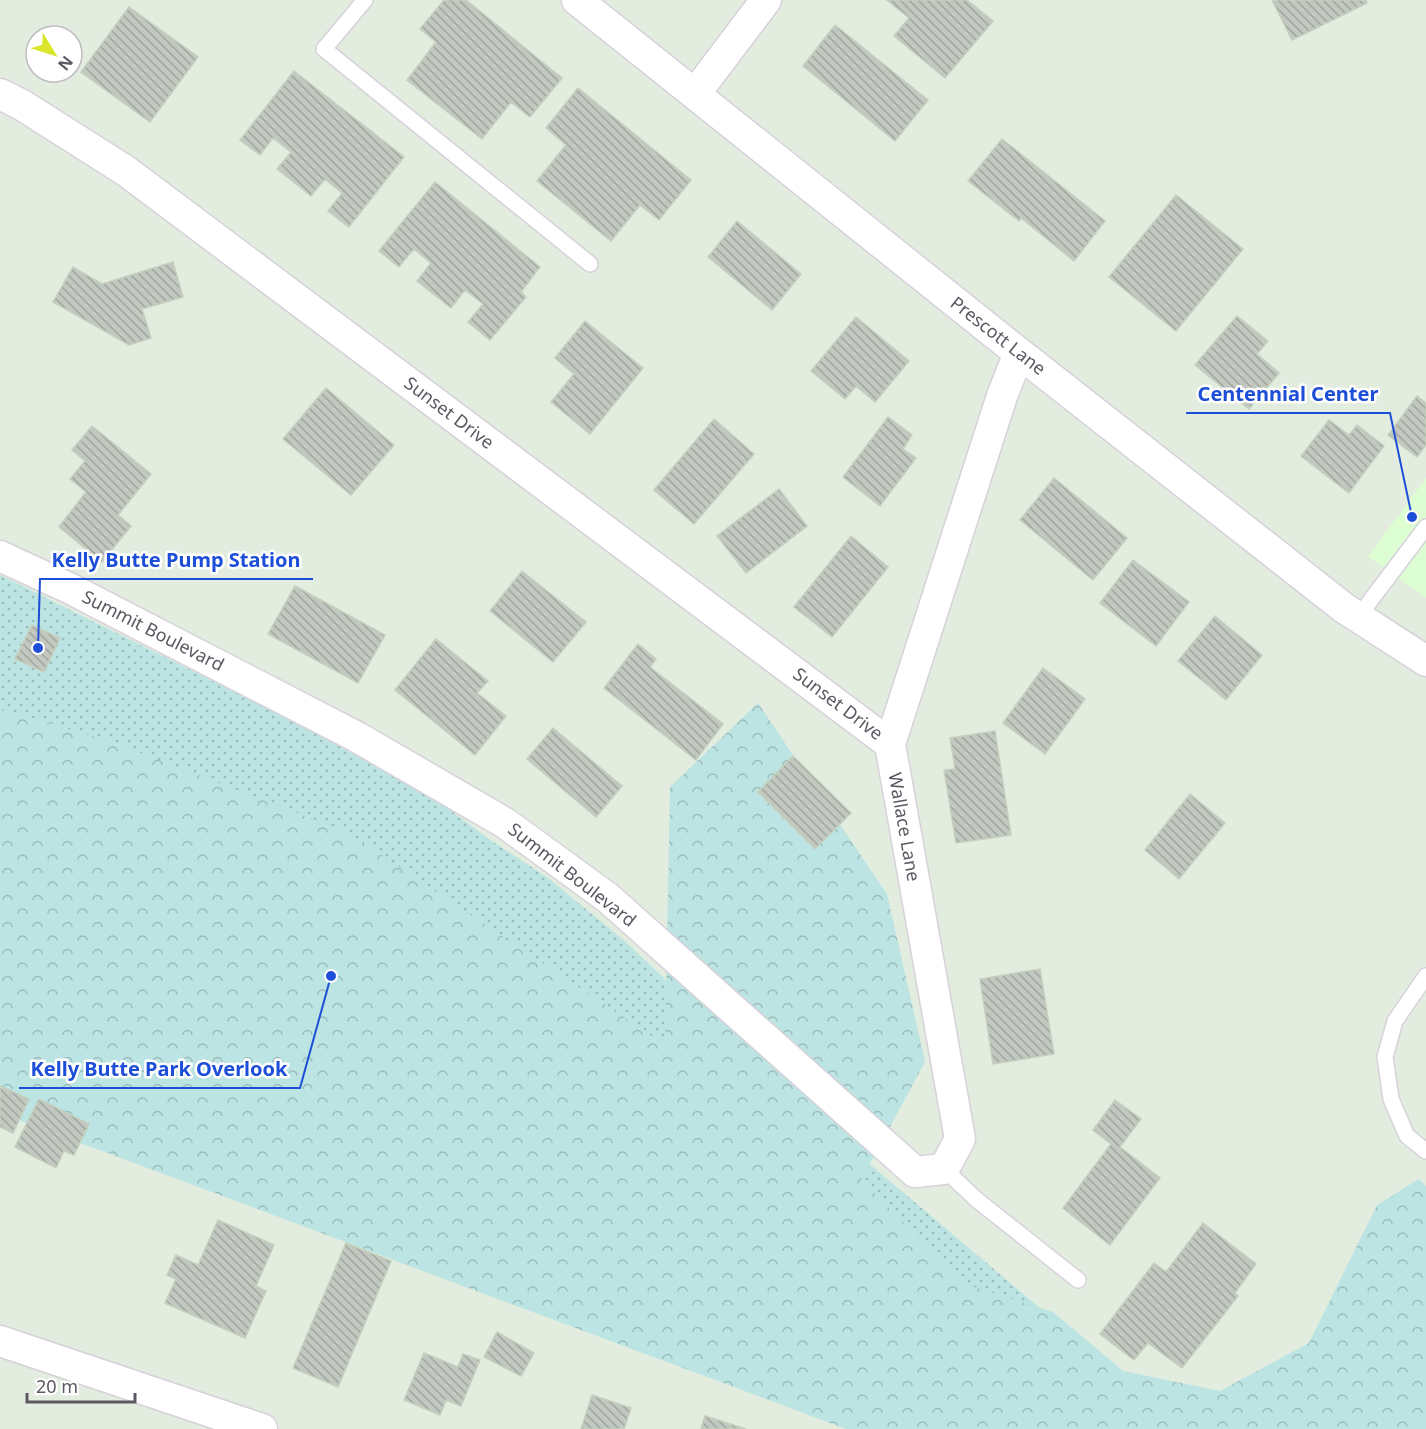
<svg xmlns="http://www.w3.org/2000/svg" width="1426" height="1429" font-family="'Noto Sans',sans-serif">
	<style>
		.commercial { fill: #ddfdd3 }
		.grass { fill: url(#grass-dots) }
		.forest { fill: url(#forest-crowns) }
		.building { fill: url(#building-back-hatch); stroke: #c4d0be; stroke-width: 1.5 }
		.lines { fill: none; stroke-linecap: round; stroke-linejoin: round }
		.lane-casing { stroke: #d7d2da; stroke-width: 18 }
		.street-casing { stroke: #d7d2da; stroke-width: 33 }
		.lane { stroke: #fff; stroke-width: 15 }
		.street { stroke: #fff; stroke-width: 30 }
		.labels { text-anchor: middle; stroke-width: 5; stroke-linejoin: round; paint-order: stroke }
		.street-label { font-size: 18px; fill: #5d5861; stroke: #fff }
		.leader { fill: none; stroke: #1d4ed8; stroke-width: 2 }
		.callout-dot { fill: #1d4ed8; stroke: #fff; stroke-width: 2 }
		.callout-label { font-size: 20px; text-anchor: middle; font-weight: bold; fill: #1d4ed8; stroke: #fff; stroke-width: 5; stroke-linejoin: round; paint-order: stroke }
	</style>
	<defs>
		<pattern id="grass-dots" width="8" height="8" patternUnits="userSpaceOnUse" patternTransform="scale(1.5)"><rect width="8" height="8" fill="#bbe4e3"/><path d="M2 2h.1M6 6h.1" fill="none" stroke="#9bbcbb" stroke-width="1.8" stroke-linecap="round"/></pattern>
		<pattern id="forest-crowns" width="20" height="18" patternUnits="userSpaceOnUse" patternTransform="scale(1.5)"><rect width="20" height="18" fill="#bbe4e3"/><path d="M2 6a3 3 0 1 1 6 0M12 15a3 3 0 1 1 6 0" fill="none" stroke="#9bbcbb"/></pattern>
		<pattern id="building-back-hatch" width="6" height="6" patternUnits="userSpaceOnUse" patternTransform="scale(1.5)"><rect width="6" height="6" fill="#c2c8bf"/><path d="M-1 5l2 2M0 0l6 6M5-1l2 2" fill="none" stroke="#a1a59f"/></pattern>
	</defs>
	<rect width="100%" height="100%" fill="#e2ecdf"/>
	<path class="commercial" d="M 1426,478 L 1426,598 L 1368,556 Z"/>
	<path class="grass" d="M 0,575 L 299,724 L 439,802 L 489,839 L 548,878 L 627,943 L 782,1090 L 1054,1320 L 0,1008 Z"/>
	<path class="forest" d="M 758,703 L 887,894 L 925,1062 L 861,1180 L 965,1284 L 1053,1312 L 1123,1371 L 1220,1391 L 1309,1343 L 1377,1205 L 1419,1179 L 1426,1186 L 1426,1429 L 846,1429 L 0,1113 L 0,708 L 115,743 L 347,832 L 665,1045 L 670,787 Z"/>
	<path class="building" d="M 444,0 L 466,0 L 562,78 L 530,117 L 511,102 L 482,139 L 407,80 L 436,42 L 420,29 Z
		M 887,0 L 967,0 L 993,21 L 945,78 L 894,36 L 909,18 Z
		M 1272,0 L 1366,0 L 1367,3 L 1292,40 Z
		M 129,7 L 198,57 L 150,122 L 81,72 Z
		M 835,25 L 928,100 L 895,141 L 803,66 Z
		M 294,71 L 404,157 L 349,227 L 328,211 L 342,193 L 325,179 L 311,196 L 277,169 L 291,152 L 273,138 L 260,155 L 240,140 Z
		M 578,88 L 691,180 L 659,220 L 640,205 L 611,241 L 537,181 L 566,145 L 546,128 Z
		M 1002,139 L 1105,221 L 1074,261 L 1021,218 L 1019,221 L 968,181 Z
		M 435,182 L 540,267 L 521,292 L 526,297 L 490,340 L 468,322 L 483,304 L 465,290 L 451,308 L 417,281 L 431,263 L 414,249 L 399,267 L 379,251 Z
		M 1176,195 L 1243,249 L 1176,331 L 1109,277 Z
		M 737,221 L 801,274 L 772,310 L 708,257 Z
		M 173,262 L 183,297 L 142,309 L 151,338 L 129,345 L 53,302 L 73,267 L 102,284 Z
		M 1237,316 L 1268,341 L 1257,354 L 1279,373 L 1249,409 L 1195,365 Z
		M 856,317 L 909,361 L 875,402 L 856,386 L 845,399 L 811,371 Z
		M 585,321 L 643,368 L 590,434 L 551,402 L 574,374 L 555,358 Z
		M 326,388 L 394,445 L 351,495 L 283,439 Z
		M 1417,396 L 1426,403 L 1426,445 L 1417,457 L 1388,435 Z
		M 888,417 L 912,435 L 903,449 L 916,458 L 880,506 L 843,477 Z
		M 714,419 L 754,454 L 694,524 L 654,490 Z
		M 1329,420 L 1349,435 L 1357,425 L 1384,446 L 1349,493 L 1301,456 Z
		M 92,426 L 151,474 L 118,515 L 131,526 L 102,562 L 59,527 L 86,492 L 70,479 L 85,461 L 72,450 Z
		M 1054,478 L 1127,538 L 1093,580 L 1020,520 Z
		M 779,489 L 807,526 L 746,573 L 717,536 Z
		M 851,536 L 888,567 L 832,637 L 794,607 Z
		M 1133,560 L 1189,602 L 1156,646 L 1100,603 Z
		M 522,571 L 586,622 L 553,662 L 490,611 Z
		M 295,586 L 385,635 L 358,683 L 268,634 Z
		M 1215,616 L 1262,655 L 1226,700 L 1178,661 Z
		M 32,625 L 60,638 L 44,672 L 15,659 Z
		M 436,639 L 488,681 L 477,693 L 506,716 L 475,755 L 395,690 Z
		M 638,644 L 656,659 L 650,667 L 723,724 L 696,760 L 604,688 Z
		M 1043,668 L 1085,699 L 1045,754 L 1003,723 Z
		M 553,728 L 622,786 L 596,817 L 527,759 Z
		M 995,731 L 1011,835 L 956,843 L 944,770 L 955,769 L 950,738 Z
		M 793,756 L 851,813 L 815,849 L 758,792 Z
		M 1190,794 L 1225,823 L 1179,879 L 1145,850 Z
		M 1040,969 L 1054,1054 L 993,1064 L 980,979 Z
		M 0,1086 L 29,1099 L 13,1133 L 0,1127 Z
		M 39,1099 L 89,1124 L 74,1155 L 64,1151 L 56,1168 L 15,1147 Z
		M 1115,1100 L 1141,1119 L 1120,1147 L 1160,1178 L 1110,1245 L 1063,1208 L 1111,1144 L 1093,1130 Z
		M 218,1220 L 274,1245 L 256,1286 L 266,1291 L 245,1338 L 165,1303 L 176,1279 L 167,1275 L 176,1255 L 198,1265 Z
		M 1203,1223 L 1256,1264 L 1235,1293 L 1238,1296 L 1182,1368 L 1148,1343 L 1134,1360 L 1100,1334 L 1154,1263 L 1166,1272 Z
		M 346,1243 L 391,1261 L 338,1387 L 293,1368 Z
		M 497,1332 L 534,1353 L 521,1376 L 484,1357 Z
		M 424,1353 L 458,1367 L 463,1354 L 480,1360 L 461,1406 L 446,1400 L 440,1415 L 404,1400 Z
		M 592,1395 L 631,1408 L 624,1429 L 581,1429 Z
		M 705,1416 L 746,1429 L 701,1429 Z"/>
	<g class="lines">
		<g class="lane-casing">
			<path id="lane" d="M 365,0 L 324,49 L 590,264
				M 1358,617 L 1426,527
				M 1426,976 L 1395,1021 L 1385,1057 L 1391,1099 L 1407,1136 L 1426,1151
				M 944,1169 L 977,1200 L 1078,1280"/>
		</g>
		<g class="street-casing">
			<path id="street" d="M 577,0 L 1019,353 L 1344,608 L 1426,661
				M 0,94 L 22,105 L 126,171 L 890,744
				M 695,94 L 766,0
				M 0,556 L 69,588 L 357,737 L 505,823 L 608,898 L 915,1172 L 944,1169 L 960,1139 L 890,744 L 1002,396 L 1019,353
				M 0,1341 L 262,1429"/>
		</g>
		<use href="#lane" class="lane"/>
		<use href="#street" class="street"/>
	</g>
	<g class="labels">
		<g class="street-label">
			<text transform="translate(998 336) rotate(38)" y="6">Prescott Lane</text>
			<text transform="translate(449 413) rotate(37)" y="6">Sunset Drive</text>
			<text transform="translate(153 631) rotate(27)" y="6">Summit Boulevard</text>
			<text transform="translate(838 704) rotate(37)" y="6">Sunset Drive</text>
			<text transform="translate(904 827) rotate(80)" y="6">Wallace Lane</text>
			<text transform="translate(572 875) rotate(38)" y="6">Summit Boulevard</text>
		</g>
	</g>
	<path class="leader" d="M1412 517L1390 413H1186M38 648L40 579H313M331 976L300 1088H19"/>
	<g class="callout-dot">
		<circle cx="1412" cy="517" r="6"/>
		<circle cx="38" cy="648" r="6"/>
		<circle cx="331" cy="976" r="6"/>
	</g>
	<g class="callout-label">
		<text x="1288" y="401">Centennial Center</text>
		<text x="176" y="567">Kelly Butte Pump Station</text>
		<text x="159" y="1076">Kelly Butte Park Overlook</text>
	</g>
	<g transform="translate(54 54) rotate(128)"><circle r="28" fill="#ffffff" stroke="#bebcc0" stroke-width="1.5"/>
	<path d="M0-4.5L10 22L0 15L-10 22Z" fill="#dae62b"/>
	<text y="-9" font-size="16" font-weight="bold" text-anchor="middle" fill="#5d5861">N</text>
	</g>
	<path d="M27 1393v9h108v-9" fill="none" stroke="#5d5861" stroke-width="3"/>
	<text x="36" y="1393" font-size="18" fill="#5d5861" stroke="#ffffff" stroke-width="4.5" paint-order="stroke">20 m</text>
</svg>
